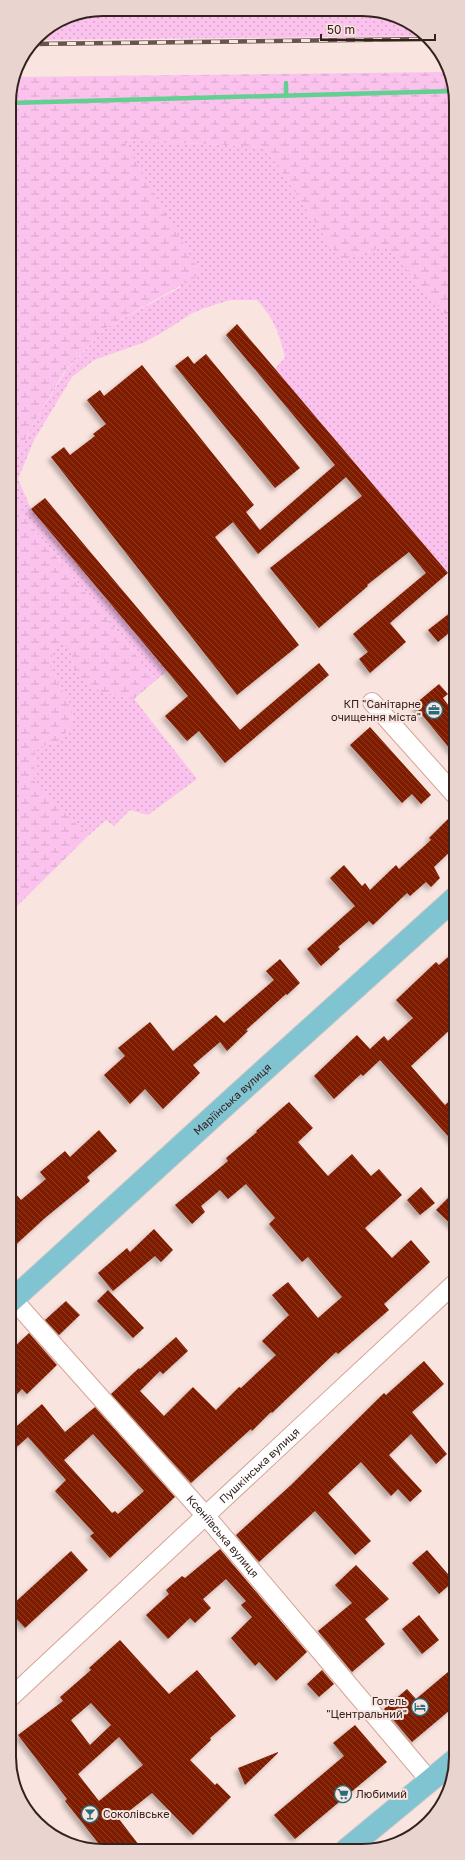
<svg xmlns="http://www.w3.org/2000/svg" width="465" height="1860" font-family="'Golos Text',sans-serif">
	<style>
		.grass { fill: url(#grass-dots) }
		.wetland { fill: url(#wetland-marsh) }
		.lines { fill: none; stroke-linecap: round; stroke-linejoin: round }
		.stream { stroke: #63d091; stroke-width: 4.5 }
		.building { fill: url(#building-back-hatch); fill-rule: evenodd; filter: url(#shadow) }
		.minor-casing { stroke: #d4a497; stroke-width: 20 }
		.major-casing { stroke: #cecac9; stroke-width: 24 }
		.minor { stroke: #fff; stroke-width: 18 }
		.major { stroke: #80c3d1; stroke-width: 22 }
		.rail-casing { stroke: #685550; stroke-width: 4.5 }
		.rail { stroke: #f9e4df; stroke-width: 3; stroke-dasharray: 9; stroke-linecap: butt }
		.labels { text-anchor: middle; stroke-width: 4; stroke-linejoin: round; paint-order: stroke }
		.poi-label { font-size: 11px; fill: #34221d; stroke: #f9e4df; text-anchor: end }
		.street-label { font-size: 11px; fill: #34221d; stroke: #f9e4df }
		.rim { fill: none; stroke: #34221d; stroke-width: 2 }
	</style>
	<defs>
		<pattern id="grass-dots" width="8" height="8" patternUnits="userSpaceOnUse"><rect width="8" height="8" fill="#fac2ec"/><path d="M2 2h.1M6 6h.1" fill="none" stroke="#d7a6ca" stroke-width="1.8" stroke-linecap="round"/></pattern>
		<pattern id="wetland-marsh" width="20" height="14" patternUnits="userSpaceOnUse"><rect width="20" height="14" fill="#fac2ec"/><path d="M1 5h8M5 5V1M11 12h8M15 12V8" fill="none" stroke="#d7a6ca"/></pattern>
		<pattern id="building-back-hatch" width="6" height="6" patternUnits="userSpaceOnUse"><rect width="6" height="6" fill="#7f1e00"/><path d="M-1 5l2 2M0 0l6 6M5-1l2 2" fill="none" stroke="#8c3e25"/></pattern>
		<filter id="shadow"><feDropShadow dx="-3.5" dy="3.5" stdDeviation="2" flood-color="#0004"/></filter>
	</defs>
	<rect width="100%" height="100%" fill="#f9e4df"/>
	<path class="grass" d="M 103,9 L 381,11 L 425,36 L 34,40 L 37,36 L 67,16 Z
		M 123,140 L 265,147 L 341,261 L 386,246 L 455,326 L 455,564 L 448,573 L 275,369 L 285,357 C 279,332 274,319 257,300 L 231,300 L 213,305 L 192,313 L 168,329 L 145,342 L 94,360 L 72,377 L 34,440 L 18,479 L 31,509 L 167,671 L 156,680 L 25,518 L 9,483 L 9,476 L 27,435 L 65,372 L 106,328 L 181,287 Z
		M 64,643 L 71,653 L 74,672 L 102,692 L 134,699 L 197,779 L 148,815 L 130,810 L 114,826 L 106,820 L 88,836 L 34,782 L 35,751 L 48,744 L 59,742 L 73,722 L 72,710 L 50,666 L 55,644 Z"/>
	<path class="wetland" d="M 447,72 L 455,90 L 455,326 L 386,246 L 341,261 L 265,147 L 123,140 L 201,274 L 106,328 L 64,372 L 27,435 L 9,476 L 9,97 L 14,77 Z
		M 9,483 L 25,518 L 156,680 L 134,699 L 102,692 L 83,681 L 74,672 L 71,653 L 64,644 L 55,645 L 50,666 L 72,710 L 73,722 L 59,742 L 48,744 L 35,751 L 34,781 L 88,836 L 10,913 Z"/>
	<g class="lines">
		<path class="stream" d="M 286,83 L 286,96
			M 9,103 L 455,91"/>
	</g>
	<path class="building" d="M 237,324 L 448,573 L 390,623 L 406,642 L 370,673 L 359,659 L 368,652 L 353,634 L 426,573 L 409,552 L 367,585 L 368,586 L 319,628 L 270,568 L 362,496 L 346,477 L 258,554 L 233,522 L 215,537 L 299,645 L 237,695 L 51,457 L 64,447 L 70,455 L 95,436 L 93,434 L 106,424 L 87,400 L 100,390 L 104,396 L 142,365 L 254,505 L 246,512 L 260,530 L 335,465 L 226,335 Z
		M 206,354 L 300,468 L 275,488 L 175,366 L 188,356 L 194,364 Z
		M 45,498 L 240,730 L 319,663 L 329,675 L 225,763 L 199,731 L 187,741 L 165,716 L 188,696 L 31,509 Z
		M 455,609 L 455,628 L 438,642 L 428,630 Z
		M 439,684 L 448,694 L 443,698 L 455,714 L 455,755 L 414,705 Z
		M 370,727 L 431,795 L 421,804 L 412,794 L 402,803 L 350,745 Z
		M 449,818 L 455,824 L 455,847 L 434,867 L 440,878 L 431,887 L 426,882 L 410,896 L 407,893 L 373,925 L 369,921 L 338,947 L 340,949 L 321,966 L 307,949 L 355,906 L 330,878 L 344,865 L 362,886 L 365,883 L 370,890 L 396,865 L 399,869 L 431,840 L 429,838 Z
		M 456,950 L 456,1024 L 411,1066 L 445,1105 L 456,1095 L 456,1145 L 380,1060 L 363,1076 L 361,1074 L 334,1099 L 314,1076 L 357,1035 L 370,1049 L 384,1036 L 388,1041 L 413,1018 L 396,1000 L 436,962 L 439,965 Z
		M 280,959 L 300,983 L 287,995 L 286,994 L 246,1030 L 248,1031 L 227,1051 L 220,1042 L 193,1065 L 200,1073 L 163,1109 L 145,1089 L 130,1104 L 104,1075 L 125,1056 L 118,1048 L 150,1022 L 173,1051 L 216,1015 L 224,1023 L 274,980 L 266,971 Z
		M 289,1102 L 313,1128 L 298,1142 L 328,1176 L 352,1154 L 371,1176 L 379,1169 L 402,1195 L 365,1228 L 392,1258 L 411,1240 L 430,1262 L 384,1304 L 389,1310 L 338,1354 L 336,1352 L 272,1413 L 271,1412 L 252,1431 L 251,1429 L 191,1483 L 111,1394 L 139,1368 L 140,1369 L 176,1337 L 188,1351 L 163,1374 L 160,1371 L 140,1391 L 164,1416 L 193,1387 L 216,1410 L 239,1387 L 241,1388 L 276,1355 L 262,1341 L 289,1315 L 272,1295 L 288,1282 L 318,1318 L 342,1297 L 308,1257 L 302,1262 L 269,1224 L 275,1218 L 246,1184 L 228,1199 L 220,1190 L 201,1206 L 205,1212 L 192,1224 L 175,1205 L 228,1161 L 226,1158 L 257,1132 L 256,1131 Z
		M 99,1130 L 117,1151 L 87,1177 L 90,1181 L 45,1218 L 10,1250 L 10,1187 L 21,1200 L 46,1179 L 40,1172 L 65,1151 L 70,1157 Z
		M 421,1187 L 435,1203 L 420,1215 L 407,1200 Z
		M 456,1190 L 456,1229 L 436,1210 Z
		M 154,1229 L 173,1250 L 161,1262 L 155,1256 L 113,1291 L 98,1273 L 127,1248 L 130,1252 Z
		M 108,1290 L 144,1328 L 133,1338 L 97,1301 Z
		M 66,1301 L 80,1315 L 59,1335 L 45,1320 Z
		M 29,1333 L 57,1365 L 27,1394 L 22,1389 L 10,1401 L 10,1351 Z
		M 424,1361 L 444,1384 L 412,1412 L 447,1454 L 436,1464 L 411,1434 L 389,1455 L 422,1491 L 410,1502 L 398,1489 L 391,1496 L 361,1462 L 328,1493 L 371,1541 L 355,1555 L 315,1511 L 259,1562 L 236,1535 L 291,1485 L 384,1393 L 386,1395 Z
		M 42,1404 L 65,1432 L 95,1407 L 175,1497 L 110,1558 L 90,1536 L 94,1533 L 55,1491 L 66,1480 L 28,1437 L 10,1453 L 10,1432 ZM 93,1434 L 144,1491 L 118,1514 L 115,1511 L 112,1513 L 64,1460 Z
		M 220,1549 L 307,1652 L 276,1681 L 259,1662 L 255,1666 L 231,1638 L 252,1617 L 241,1605 L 246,1601 L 226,1579 L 203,1599 L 211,1608 L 195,1623 L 190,1618 L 168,1639 L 146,1615 L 169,1594 L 166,1590 L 182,1576 L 185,1578 Z
		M 427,1550 L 454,1581 L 439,1594 L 412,1563 Z
		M 71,1551 L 88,1570 L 25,1628 L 10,1612 L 10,1607 Z
		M 356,1565 L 389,1599 L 365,1619 L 385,1644 L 352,1672 L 318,1631 L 352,1603 L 335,1585 Z
		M 419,1615 L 439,1640 L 422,1654 L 402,1629 Z
		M 120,1640 L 169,1694 L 197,1670 L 236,1716 L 210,1738 L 211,1740 L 190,1760 L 215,1785 L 217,1783 L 231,1797 L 193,1835 L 152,1793 L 119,1819 L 142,1849 L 103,1849 L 65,1801 L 67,1799 L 18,1735 L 63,1701 L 60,1697 L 91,1670 L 89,1668 ZM 91,1703 L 111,1725 L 90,1745 L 71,1720 ZM 119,1737 L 143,1765 L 99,1801 L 78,1774 Z
		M 322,1670 L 334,1684 L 319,1697 L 307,1684 Z
		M 448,1672 L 456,1681 L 456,1705 L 412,1742 L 384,1709 L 407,1689 L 416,1699 Z
		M 355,1725 L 387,1762 L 295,1839 L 274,1815 L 344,1756 L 333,1743 Z
		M 278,1752 L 278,1753 L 245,1785 L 238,1768 Z"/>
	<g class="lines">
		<g class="minor-casing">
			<g id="minor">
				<path d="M 372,702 L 455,795"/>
				<path id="s1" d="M 10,1296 L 205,1515 L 430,1781"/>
				<path id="s2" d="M 10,1698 L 456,1282"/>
			</g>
		</g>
		<g class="major-casing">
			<g id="major">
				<path id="s3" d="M 10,1302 L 229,1102 L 455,898"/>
				<path d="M 346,1850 L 456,1759"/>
			</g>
		</g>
		<use href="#minor" class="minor"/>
		<use href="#major" class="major"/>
		<g class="rail-casing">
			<path id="rail" d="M 31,44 L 430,39"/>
		</g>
		<use href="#rail" class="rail"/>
	</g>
	<defs>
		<g id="office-ring" transform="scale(0.9)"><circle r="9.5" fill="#f9e4df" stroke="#286d7d" stroke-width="1.5"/><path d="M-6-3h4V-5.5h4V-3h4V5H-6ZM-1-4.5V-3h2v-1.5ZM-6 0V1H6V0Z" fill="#286d7d"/></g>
		<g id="hotel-ring" transform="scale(0.9)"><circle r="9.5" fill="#f9e4df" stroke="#286d7d" stroke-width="1.5"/><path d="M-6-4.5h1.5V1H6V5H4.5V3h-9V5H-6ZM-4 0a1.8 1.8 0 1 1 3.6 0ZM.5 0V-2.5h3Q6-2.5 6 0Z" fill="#286d7d"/></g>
		<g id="supermarket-ring" transform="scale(0.9)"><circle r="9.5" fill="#f9e4df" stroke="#286d7d" stroke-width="1.5"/><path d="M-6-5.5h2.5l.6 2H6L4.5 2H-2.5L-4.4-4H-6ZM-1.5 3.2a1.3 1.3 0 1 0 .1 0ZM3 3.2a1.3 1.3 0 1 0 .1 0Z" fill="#286d7d"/></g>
		<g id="bar-ring" transform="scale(0.9)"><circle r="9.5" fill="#f9e4df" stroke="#286d7d" stroke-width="1.5"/><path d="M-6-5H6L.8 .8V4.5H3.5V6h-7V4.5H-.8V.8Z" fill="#286d7d"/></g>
	</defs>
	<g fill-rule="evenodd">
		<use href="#office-ring" x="434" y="710"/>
		<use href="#hotel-ring" x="420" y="1707"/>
		<use href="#supermarket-ring" x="343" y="1794"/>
		<use href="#bar-ring" x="90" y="1814"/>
	</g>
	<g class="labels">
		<g class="poi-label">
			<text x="421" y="708">КП "Санітарне<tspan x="421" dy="13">очищення міста"</tspan></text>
			<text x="407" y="1705">Готель<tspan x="407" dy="13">"Центральний"</tspan></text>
			<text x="356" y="1798" text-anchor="start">Любимий</text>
			<text x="103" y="1818" text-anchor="start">Соколівське</text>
		</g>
		<g class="street-label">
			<text dy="4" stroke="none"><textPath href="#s3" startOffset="301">Маріїнська вулиця</textPath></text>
			<text dy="4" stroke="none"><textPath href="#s2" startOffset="341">Пушкінська вулиця</textPath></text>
			<text dy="4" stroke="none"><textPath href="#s1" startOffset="321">Ксеніївська вулиця</textPath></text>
		</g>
	</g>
	<path d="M0 0H465V1860H0ZM103 16H362A87 87 0 0 1 449 103V1757A87 87 0 0 1 362 1844H103A87 87 0 0 1 16 1757V103A87 87 0 0 1 103 16Z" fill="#e9d4cf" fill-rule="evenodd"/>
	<path class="rim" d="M103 16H362A87 87 0 0 1 449 103V1757A87 87 0 0 1 362 1844H103A87 87 0 0 1 16 1757V103A87 87 0 0 1 103 16Z"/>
	<path d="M321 34v6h114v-6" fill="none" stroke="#34221d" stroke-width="2"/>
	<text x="327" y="34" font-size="12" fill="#34221d" stroke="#f9e4df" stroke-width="3" paint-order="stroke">50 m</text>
</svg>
